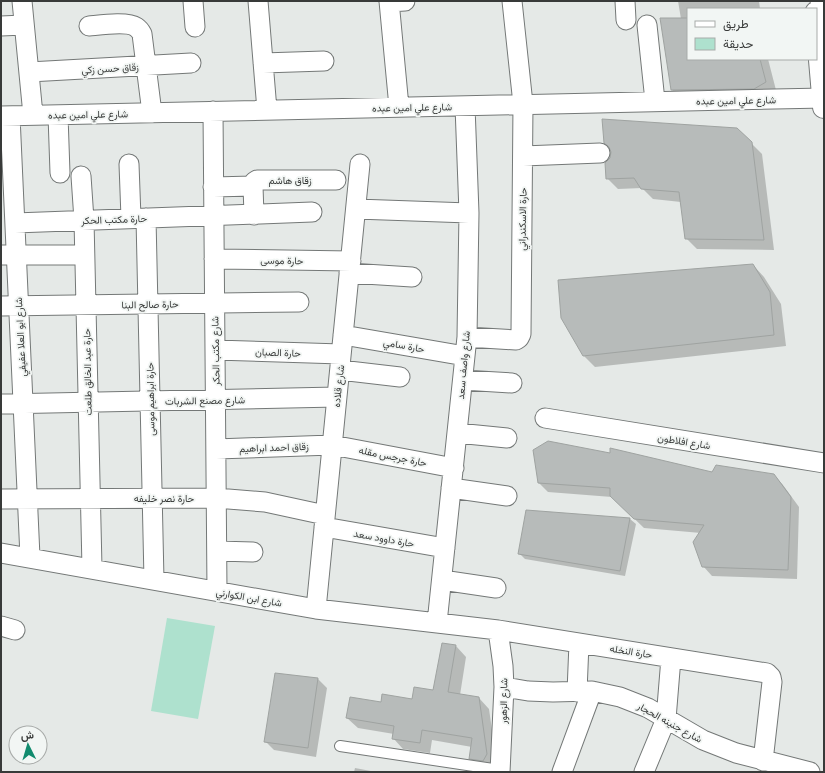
<svg xmlns="http://www.w3.org/2000/svg" width="825" height="773" font-family="'Golos Text',Vazirmatn,sans-serif">
	<style>
		.green { fill: #aee1ce }
		.shadow { fill: #0003 }
		.building { fill: #b7bbba; stroke: #9fa3a1 }
		.lines { fill: none; stroke-linecap: round; stroke-linejoin: round }
		.service-casing { stroke: #747877; stroke-width: 12 }
		.minor-casing { stroke: #747877; stroke-width: 21 }
		.primary-casing { stroke: #747877; stroke-width: 24 }
		.service { stroke: #fff; stroke-width: 10 }
		.minor { stroke: #fff; stroke-width: 19 }
		.primary { stroke: #fff; stroke-width: 22 }
		.labels { text-anchor: middle; stroke-width: 3.5; stroke-linejoin: round; paint-order: stroke }
		.street-label { font-size: 10px; fill: #383a39; stroke: #f2f6f4 }
	</style>
	<rect width="100%" height="100%" fill="#e5e9e7"/>
	<path class="green" d="M 167,618 L 215,626 L 198,719 L 151,711 Z"/>
	<path class="shadow" d="M 678,1 L 759,1 L 760,9 L 688,9 L 688,59 L 768,59 L 777,94 L 684,101 L 672,90 L 681,19 Z
		M 737,129 L 762,154 L 774,250 L 697,249 L 686,238 L 681,202 L 653,199 L 642,188 L 618,189 L 607,178 Z
		M 753,265 L 764,277 L 781,304 L 786,346 L 595,367 L 584,356 Z
		M 713,473 L 774,475 L 783,485 L 799,507 L 797,579 L 712,576 L 703,566 L 701,533 L 644,528 L 612,497 L 548,492 L 538,482 Z
		M 527,511 L 630,519 L 636,524 L 625,576 L 525,559 L 519,553 Z
		M 456,646 L 466,657 L 460,695 L 479,698 L 489,709 L 497,765 L 481,769 L 470,758 L 472,747 L 432,740 L 430,753 L 403,749 L 393,738 L 394,734 L 358,728 L 347,718 L 382,703 L 412,700 L 434,691 Z
		M 290,675 L 318,679 L 327,688 L 316,757 L 274,750 L 266,742 Z
		M 355,768 L 376,772 L 354,772 Z"/>
	<path class="building" d="M 660,18 L 688,18 L 688,59 L 760,59 L 766,82 L 754,89 L 671,90 Z
		M 602,119 L 737,128 L 752,142 L 764,240 L 685,239 L 679,192 L 641,189 L 634,178 L 606,179 L 605,163 L 610,158 L 611,152 L 609,147 L 604,143 Z
		M 753,264 L 770,292 L 774,335 L 583,356 L 561,318 L 558,280 Z
		M 548,441 L 610,453 L 610,448 L 712,472 L 716,465 L 774,474 L 791,497 L 788,570 L 702,567 L 693,542 L 704,525 L 634,519 L 610,496 L 610,488 L 538,483 L 533,450 Z
		M 526,510 L 630,518 L 620,571 L 518,554 Z
		M 442,643 L 456,645 L 448,692 L 479,697 L 487,754 L 483,761 L 469,759 L 472,738 L 422,730 L 420,743 L 392,739 L 394,726 L 346,718 L 350,697 L 381,702 L 382,694 L 412,699 L 414,687 L 433,690 Z
		M 275,673 L 318,678 L 308,748 L 264,742 Z"/>
	<g class="lines">
		<g class="service-casing">
			<path id="service" d="M 340,746 L 500,770"/>
		</g>
		<g class="minor-casing">
			<path id="minor" d="M 22,1 L 33,115
				M 193,1 L 195,27
				M 258,1 L 267,110
				M 389,1 L 399,107
				M 625,1 L 626,20
				M 820,1 L 824,2
				M 389,2 L 405,1
				M 647,25 L 655,101
				M 1,26 L 24,25
				M 89,26 C 100,25 127,21 136,27 C 139,29 141,32 142,34 L 152,113
				M 263,63 L 324,61
				M 29,72 L 191,63
				M 213,111 L 217,591
				M 58,115 L 60,173
				M 1,116 L 824,98
				M 10,116 L 30,557
				M 523,156 L 600,153
				M 129,164 L 131,218
				M 81,176 L 84,220 L 92,568
				M 213,187 L 253,186
				M 356,209 L 469,213
				M 254,215 L 253,186 L 254,182 L 257,180 L 336,180
				M 146,218 L 154,580
				M 15,223 L 312,212
				M 1,255 L 84,255
				M 214,259 L 351,261
				M 349,273 L 412,277
				M 1,306 L 299,302
				M 343,335 L 465,356
				M 467,337 L 516,340 L 519,338 L 521,334 L 523,104 L 512,1
				M 215,350 L 341,354
				M 340,370 L 400,377
				M 463,380 L 512,383
				M 1,404 L 337,397
				M 545,418 L 824,463
				M 457,433 L 507,438
				M 216,449 L 332,445 L 454,468
				M 451,488 L 507,496
				M 1,499 L 216,498 L 265,502 L 325,515
				M 324,527 L 445,548
				M 217,551 L 253,552
				M 1,553 L 316,609 L 498,630 L 767,673 L 771,677 L 772,682 L 763,761
				M 442,580 L 496,588
				M 316,609 L 360,164
				M 437,623 L 467,337 L 469,213 L 465,106
				M 1,626 L 15,630
				M 498,630 L 503,666 L 504,687 L 500,772
				M 504,687 L 528,691 L 553,692 L 592,691 L 620,697 L 648,708 L 703,740 L 736,753 L 810,772
				M 577,692 L 579,643
				M 562,772 L 592,691
				M 644,772 L 666,719 L 671,658"/>
		</g>
		<g class="primary-casing">
			<path id="primary" d="M 816,13 L 824,107"/>
		</g>
		<use href="#service" class="service"/>
		<use href="#minor" class="minor"/>
		<use href="#primary" class="primary"/>
	</g>
	<g class="labels">
		<g class="street-label">
			<text transform="translate(110 68) rotate(-3)" y="4">زقاق حسن زكي</text>
			<text transform="translate(736 100) rotate(-1)" y="4">شارع علي امين عبده</text>
			<text transform="translate(412 107) rotate(-1)" y="4">شارع علي امين عبده</text>
			<text transform="translate(88 114) rotate(-1)" y="4">شارع علي امين عبده</text>
			<text x="290" y="184">زقاق هاشم</text>
			<text transform="translate(114 219) rotate(-2)" y="4">حارة مكتب الحكر</text>
			<text transform="translate(522 219) rotate(-89)" y="4">حارة الاسكندراني</text>
			<text transform="translate(282 260) rotate(1)" y="4">حارة موسى</text>
			<text transform="translate(150 304) rotate(-1)" y="4">حارة صالح البنا</text>
			<text transform="translate(20 337) rotate(-93)" y="4">شارع ابو العلا عفيفي</text>
			<text transform="translate(404 345) rotate(10)" y="4">حارة سامي</text>
			<text transform="translate(215 351) rotate(-91)" y="4">شارع مكتب الحكر</text>
			<text transform="translate(278 352) rotate(2)" y="4">حارة الصبان</text>
			<text transform="translate(463 365) rotate(-85)" y="4">شارع واصف سعد</text>
			<text transform="translate(87 372) rotate(-91)" y="4">حارة عبد الخالق طلعت</text>
			<text transform="translate(338 386) rotate(-84)" y="4">شارع قلاده</text>
			<text transform="translate(150 399) rotate(-91)" y="4">حارة ابراهيم موسى</text>
			<text transform="translate(205 400) rotate(-1)" y="4">شارع مصنع الشربات</text>
			<text transform="translate(684 441) rotate(9)" y="4">شارع افلاطون</text>
			<text transform="translate(274 447) rotate(-2)" y="4">زقاق احمد ابراهيم</text>
			<text transform="translate(393 456) rotate(11)" y="4">حارة جرجس مقله</text>
			<text x="164" y="502">حارة نصر خليفه</text>
			<text transform="translate(384 538) rotate(10)" y="4">حارة داوود سعد</text>
			<text transform="translate(249 597) rotate(10)" y="4">شارع ابن الكوارني</text>
			<text transform="translate(631 651) rotate(9)" y="4">حارة النخله</text>
			<text transform="translate(503 701) rotate(-89)" y="4">شارع الزهور</text>
			<text transform="translate(670 722) rotate(29)" y="4">شارع جنينه الحجار</text>
		</g>
	</g>
	<rect width="825" height="773" fill="none" stroke="#383a39" stroke-width="4"/>
	<rect x="687" y="8" width="130" height="52" fill="#f2f6f4" stroke="#a8aba9"/>
	<rect x="695" y="21" width="20" height="6" fill="#ffffff" stroke="#a8aba9"/>
	<text x="723" y="28" font-size="12" fill="#383a39">طريق</text>
	<rect x="695" y="38" width="20" height="12" fill="#aee1ce" stroke="#a8aba9"/>
	<text x="723" y="48" font-size="12" fill="#383a39">حديقة</text>
	<g transform="translate(28 745) rotate(355)"><circle r="19" fill="#f2f6f4" stroke="#a8aba9"/>
	<path d="M0-3L7 15L0 10L-7 15Z" fill="#118b6e"/>
	<text y="-6" font-size="11" font-weight="bold" text-anchor="middle" fill="#383a39">ش</text>
	</g>
</svg>
